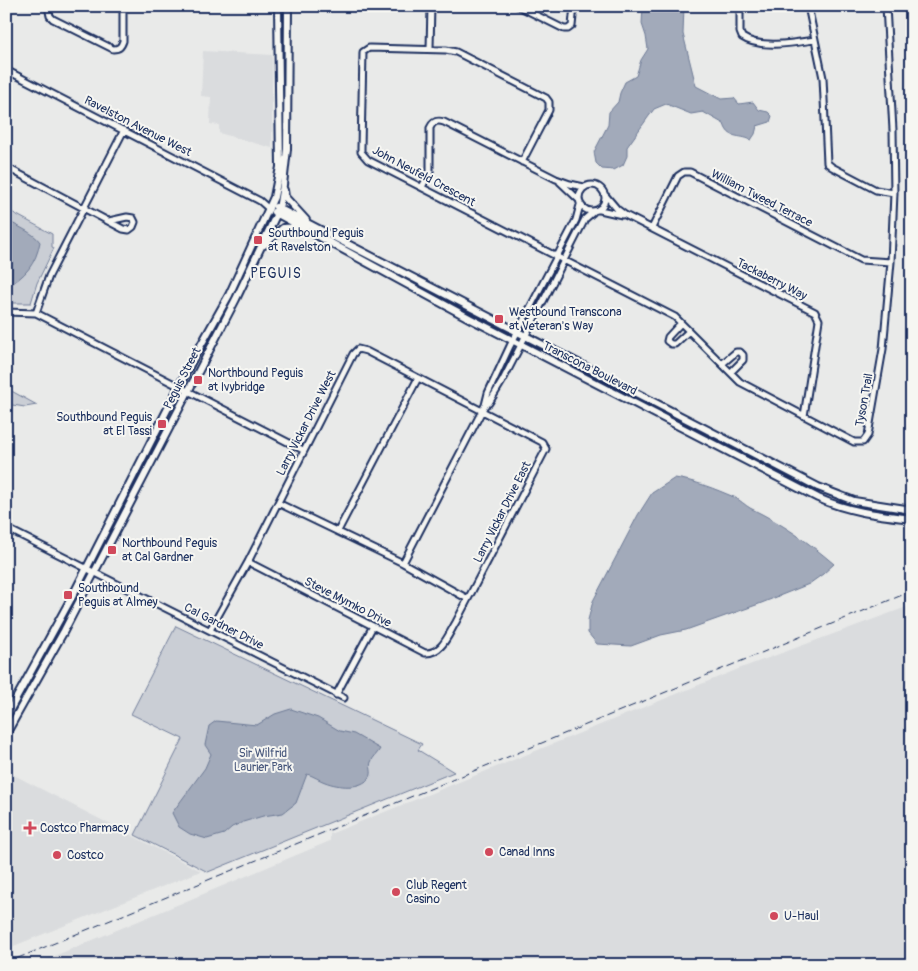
<svg xmlns="http://www.w3.org/2000/svg" width="918" height="971" font-family="Pangolin,sans-serif">
	<style>
		.built { fill: #dadcde }
		.green { fill: #caced5; stroke: #727e9a }
		.water { fill: #a2aaba; stroke: #6c7995 }
		.lines { fill: none; stroke-linecap: round; stroke-linejoin: round }
		.minor-casing { stroke: #1b2f5e; stroke-width: 9 }
		.tertiary-casing { stroke: #1b2f5e; stroke-width: 10 }
		.minor { stroke: #f6f6f2; stroke-width: 5 }
		.tertiary { stroke: #f6f6f2; stroke-width: 6 }
		.rail { stroke: #1b2f5e; stroke-width: 1; stroke-dasharray: 8 4; stroke-linecap: butt }
		.poi-dot { fill: #d1495b; stroke: #f6f6f2; stroke-width: 2 }
		.labels { text-anchor: middle; stroke-width: 4; stroke-linejoin: round; paint-order: stroke }
		.street-label { font-size: 12px; fill: #1b2f5e; stroke: #f6f6f2 }
		.poi-label { font-size: 12px; fill: #1b2f5e; stroke: #f6f6f2; text-anchor: start }
		.park-label { font-size: 12px; fill: #47577c; stroke: #f6f6f2 }
		.neighbourhood-label { font-size: 14px; letter-spacing: 1px; fill: #1b2f5e; stroke: #f6f6f2 }
	</style>
	<rect width="100%" height="100%" fill="#e9eae9"/>
	<filter id="ink" filterUnits="userSpaceOnUse"><feTurbulence type="fractalNoise" baseFrequency=".02" numOctaves="2"/><feDisplacementMap in="SourceGraphic" scale="10" xChannelSelector="R" yChannelSelector="G"/><feConvolveMatrix kernelMatrix="1 2 1 2 8 2 1 2 1" color-interpolation-filters="sRGB"/></filter>
	<g filter="url(#ink)">
		<path class="built" d="M 203,51 L 272,55 L 272,148 L 219,133 L 219,125 L 210,124 L 211,97 L 201,96 Z
			M 912,605 L 912,965 L 33,965 L 330,841 L 330,834 L 741,668 Z
			M 6,771 L 201,871 L 6,949 Z"/>
		<path class="green" d="M 6,209 L 52,234 L 52,247 L 54,248 L 37,283 L 31,303 L 6,303 Z
			M 6,388 L 37,405 L 25,407 L 6,404 Z
			M 176,626 L 422,744 L 418,750 L 454,772 L 208,872 L 135,835 L 183,739 L 131,714 Z"/>
		<path class="water" d="M 643,6 L 684,6 L 683,34 L 696,86 L 721,99 L 734,98 L 739,104 L 753,102 L 759,110 L 768,112 L 772,116 L 770,122 L 757,126 L 755,134 L 751,140 C 739,134 729,140 724,124 L 703,112 L 691,114 L 666,104 L 654,109 L 627,147 L 627,156 L 623,165 L 614,170 L 602,169 L 596,163 L 594,152 L 608,125 L 609,112 L 618,102 L 620,93 L 625,82 L 636,76 L 641,60 L 648,49 L 646,36 L 642,24 Z
			M 6,220 C 17,226 34,233 40,242 C 36,264 25,277 6,287 Z
			M 675,478 C 696,481 715,489 734,497 C 740,500 745,505 750,508 C 783,524 807,541 834,564 L 823,574 L 809,584 L 759,604 L 686,630 L 661,635 L 631,646 L 597,644 L 588,633 L 588,620 L 593,601 L 638,515 L 652,493 Z
			M 291,709 L 318,718 L 340,731 L 354,734 L 380,749 C 378,753 373,757 371,762 C 369,767 373,772 370,777 C 361,790 338,787 325,782 C 319,780 314,776 307,774 L 296,803 L 283,813 L 263,816 L 243,822 L 232,827 L 224,834 L 207,839 L 190,834 L 179,827 L 172,813 L 205,768 L 211,754 L 205,745 L 209,726 L 216,721 L 257,725 L 275,714 Z"/>
		<g class="lines">
			<g class="minor-casing">
				<path id="minor" d="M 48,6 L 50,16 L 53,19 L 113,49 C 119,49 121,47 123,41 L 123,6
					M 518,6 L 564,29 L 568,29 L 572,26 L 574,6
					M 740,6 L 740,32 L 742,37 C 759,49 794,43 814,40
					M 808,6 L 823,78 L 827,163 L 832,167 L 876,190 L 894,193
					M 430,48 L 431,6
					M 6,70 L 260,201 L 269,209
					M 522,162 L 549,110 L 549,102 L 546,98 L 456,52 L 446,50 L 369,48 L 363,52 L 361,148 L 361,152 L 368,160 L 675,317 L 740,382 L 854,442 L 863,442 L 868,435 L 883,349 L 891,262 L 894,193 L 893,130 L 886,6
					M 6,167 L 123,229 L 129,230 L 133,227 L 135,222 L 133,218 L 127,217 L 109,221
					M 560,182 L 578,199
					M579 198a13 13 0 1 1 26 0a13 13 0 1 1-26 0Z
					M 422,187 L 430,172 L 430,128 C 433,121 437,120 444,122 L 556,179 L 570,184 L 584,187
					M 606,196 L 617,209 L 625,215 L 815,312 L 819,320 L 804,416
					M 600,210 L 622,215
					M 652,228 L 678,176 L 684,172 L 690,172 L 861,260 L 891,262
					M 6,312 L 36,313 L 303,450
					M 36,313 L 49,276 L 124,130
					M 681,323 L 668,337 L 667,341 L 671,344 L 675,344 L 689,331
					M 722,364 L 736,352 L 740,352 L 743,355 L 743,360 L 731,372
					M 485,405 L 489,403 L 503,380 L 585,219 L 593,212
					M 278,503 L 403,563 L 468,599
					M 6,528 L 344,698
					M 338,531 L 418,378
					M 403,563 L 485,405 L 488,393 L 510,346 L 576,220 L 580,205
					M 210,630 L 248,562 L 353,354 L 358,349 L 366,351 L 542,442 L 546,449 L 456,622 C 448,635 442,654 425,653 L 248,562
					M 336,695 L 373,626"/>
			</g>
			<g class="tertiary-casing">
				<path id="tertiary" d="M 284,190 L 285,197 L 306,220
					M 276,207 L 818,487 L 854,501 L 912,510
					M 274,212 L 471,319 L 818,498 C 849,512 879,515 912,519
					M 264,245 L 283,228 L 300,227
					M 6,717 L 73,595 L 192,361 L 229,295 L 274,197 L 280,167 L 278,6
					M 6,734 L 64,631 L 236,299 L 279,209 L 283,185 L 287,149 L 288,6"/>
			</g>
			<use href="#minor" class="minor"/>
			<use href="#tertiary" class="tertiary"/>
			<path class="rail" d="M 6,963 L 912,591"/>
		</g>
	</g>
	<g class="poi-dot">
		<rect x="253" y="235" width="10" height="10" rx="2.5"/>
		<rect x="494" y="314" width="10" height="10" rx="2.5"/>
		<rect x="193" y="375" width="10" height="10" rx="2.5"/>
		<rect x="157" y="419" width="10" height="10" rx="2.5"/>
		<rect x="107" y="545" width="10" height="10" rx="2.5"/>
		<rect x="63" y="590" width="10" height="10" rx="2.5"/>
		<path d="M27.5 820.5h5v5h5v5h-5v5h-5v-5h-5v-5h5z"/>
		<circle cx="489" cy="852" r="5"/>
		<circle cx="57" cy="855" r="5"/>
		<circle cx="396" cy="892" r="5"/>
		<circle cx="774" cy="916" r="5"/>
	</g>
	<g class="labels">
		<g class="street-label">
			<text transform="translate(138 126) rotate(27)" y="4">Ravelston Avenue West</text>
			<text transform="translate(424 176) rotate(28)" y="4">John Neufeld Crescent</text>
			<text transform="translate(762 198) rotate(27)" y="4">William Tweed Terrace</text>
			<text transform="translate(772 279) rotate(27)" y="4">Tackaberry Way</text>
			<text transform="translate(590 368) rotate(27)" y="4">Transcona Boulevard</text>
			<text transform="translate(182 378) rotate(-63)" y="4">Peguis Street</text>
			<text transform="translate(864 400) rotate(-80)" y="4">Tyson Trail</text>
			<text transform="translate(306 423) rotate(-63)" y="4">Larry Vickar Drive West</text>
			<text transform="translate(502 512) rotate(-63)" y="4">Larry Vickar Drive East</text>
			<text transform="translate(348 602) rotate(27)" y="4">Steve Mymko Drive</text>
			<text transform="translate(224 626) rotate(27)" y="4">Cal Gardner Drive</text>
		</g>
		<g class="poi-label">
			<text x="268" y="237">Southbound Peguis<tspan x="268" dy="14">at Ravelston</tspan></text>
			<text x="509" y="316">Westbound Transcona<tspan x="509" dy="14">at Veteran's Way</tspan></text>
			<text x="208" y="377">Northbound Peguis<tspan x="208" dy="14">at Ivybridge</tspan></text>
			<text x="152" y="421" text-anchor="end">Southbound Peguis<tspan x="152" dy="14">at El Tassi</tspan></text>
			<text x="122" y="547">Northbound Peguis<tspan x="122" dy="14">at Cal Gardner</tspan></text>
			<text x="78" y="592">Southbound<tspan x="78" dy="14">Peguis at Almey</tspan></text>
			<text x="40" y="832">Costco Pharmacy</text>
			<text x="499" y="856">Canad Inns</text>
			<text x="67" y="859">Costco</text>
			<text x="406" y="889">Club Regent<tspan x="406" dy="14">Casino</tspan></text>
			<text x="784" y="920">U-Haul</text>
		</g>
		<g class="park-label">
			<text x="263" y="757">Sir Wilfrid<tspan x="263" dy="14">Laurier Park</tspan></text>
		</g>
		<g class="neighbourhood-label">
			<text x="276" y="278">PEGUIS</text>
		</g>
	</g>
	<rect width="918" height="971" fill="none" stroke="#f6f6f2" stroke-width="25"/>
	<rect x="12" y="12" width="893" height="946" fill="none" stroke="#1b2f5e" stroke-width="2" filter="url(#ink)"/>
</svg>
